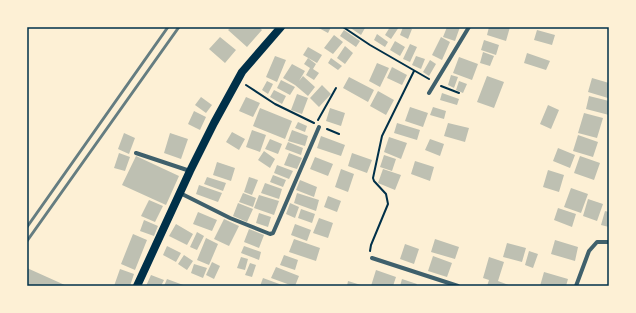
<svg xmlns="http://www.w3.org/2000/svg" width="636" height="313" font-family="'Sofia Sans Condensed',sans-serif">
	<style>
		.building { fill: #bec0b2 }
		.lines { fill: none; stroke-linecap: round; stroke-linejoin: round }
		.path { stroke: #003049; stroke-width: 2 }
		.minor { stroke: #3f606c; stroke-width: 4 }
		.secondary { stroke: #003049; stroke-width: 8 }
		.rail { stroke: #657d81; stroke-width: 3 }
		.neatline { fill: none; stroke: #003049; stroke-width: 1.5 }
	</style>
	<rect width="100%" height="100%" fill="#fdf0d5"/>
	<path class="building" d="M 231,27 L 259,27 L 262,30 L 247,47 L 228,30 Z
		M 317,27 L 331,27 L 328,33 Z
		M 349,27 L 364,27 L 365,28 L 361,35 Z
		M 390,27 L 399,27 L 391,39 L 385,35 Z
		M 403,27 L 408,27 L 412,29 L 408,39 L 400,35 Z
		M 447,27 L 460,27 L 455,41 L 443,37 Z
		M 489,27 L 510,27 L 506,41 L 487,35 Z
		M 344,30 L 360,41 L 356,47 L 340,36 Z
		M 537,30 L 555,35 L 552,45 L 534,40 Z
		M 377,34 L 388,42 L 385,47 L 374,40 Z
		M 334,35 L 343,42 L 333,54 L 324,48 Z
		M 220,37 L 236,50 L 225,63 L 209,49 Z
		M 441,37 L 450,42 L 442,60 L 432,55 Z
		M 484,40 L 499,45 L 496,55 L 481,50 Z
		M 395,41 L 405,47 L 400,56 L 390,50 Z
		M 410,44 L 417,47 L 410,62 L 403,59 Z
		M 345,46 L 353,53 L 345,64 L 337,58 Z
		M 308,47 L 322,55 L 317,63 L 303,55 Z
		M 483,52 L 494,56 L 490,66 L 480,63 Z
		M 527,53 L 550,61 L 546,70 L 524,63 Z
		M 275,56 L 286,60 L 277,82 L 266,77 Z
		M 416,56 L 425,59 L 421,69 L 412,65 Z
		M 459,57 L 478,64 L 472,80 L 453,73 Z
		M 308,58 L 316,64 L 313,69 L 319,73 L 314,80 L 306,75 L 310,68 L 304,64 Z
		M 331,58 L 342,66 L 338,70 L 328,63 Z
		M 430,60 L 436,64 L 429,76 L 423,72 Z
		M 377,63 L 389,68 L 380,87 L 369,81 Z
		M 292,64 L 305,71 L 299,81 L 303,76 L 315,87 L 308,96 L 295,85 L 283,78 Z
		M 392,67 L 407,75 L 402,85 L 387,78 Z
		M 451,75 L 458,77 L 454,88 L 448,85 Z
		M 487,76 L 504,82 L 494,108 L 477,102 Z
		M 349,77 L 374,90 L 368,102 L 343,88 Z
		M 592,78 L 609,83 L 609,94 L 608,98 L 588,92 Z
		M 281,80 L 295,87 L 290,95 L 277,88 Z
		M 267,81 L 273,84 L 268,94 L 262,90 Z
		M 459,81 L 467,84 L 463,93 L 456,90 Z
		M 322,85 L 331,94 L 319,107 L 310,98 Z
		M 274,90 L 286,96 L 282,104 L 270,97 Z
		M 378,91 L 394,100 L 386,115 L 370,106 Z
		M 442,93 L 459,99 L 457,105 L 440,100 Z
		M 297,94 L 308,98 L 302,114 L 291,110 Z
		M 589,96 L 609,101 L 609,115 L 586,109 Z
		M 201,97 L 212,105 L 206,113 L 195,105 Z
		M 246,97 L 260,103 L 253,117 L 239,111 Z
		M 548,105 L 559,110 L 551,129 L 540,124 Z
		M 410,107 L 428,113 L 423,127 L 405,121 Z
		M 433,107 L 446,111 L 444,119 L 430,115 Z
		M 260,108 L 292,121 L 285,139 L 253,126 Z
		M 330,108 L 345,113 L 341,126 L 326,121 Z
		M 194,111 L 206,117 L 200,130 L 188,124 Z
		M 584,113 L 603,118 L 597,138 L 578,133 Z
		M 298,122 L 307,126 L 305,132 L 295,128 Z
		M 397,123 L 420,130 L 417,140 L 394,133 Z
		M 448,123 L 469,128 L 465,142 L 444,136 Z
		M 252,130 L 266,135 L 260,152 L 246,147 Z
		M 292,130 L 308,136 L 305,146 L 288,141 Z
		M 232,132 L 245,139 L 239,150 L 226,142 Z
		M 124,133 L 135,138 L 129,154 L 118,149 Z
		M 170,133 L 188,139 L 181,159 L 164,153 Z
		M 578,135 L 598,142 L 593,157 L 573,151 Z
		M 321,136 L 345,145 L 341,156 L 317,148 Z
		M 389,137 L 407,143 L 401,159 L 384,152 Z
		M 270,139 L 282,144 L 278,154 L 265,149 Z
		M 430,139 L 444,144 L 440,156 L 425,150 Z
		M 288,142 L 303,148 L 301,155 L 285,149 Z
		M 558,148 L 575,155 L 570,168 L 553,161 Z
		M 264,151 L 275,159 L 270,168 L 258,160 Z
		M 119,153 L 130,157 L 125,171 L 114,168 Z
		M 289,153 L 302,158 L 297,169 L 284,165 Z
		M 352,153 L 372,160 L 367,173 L 348,166 Z
		M 384,155 L 396,159 L 392,171 L 380,167 Z
		M 136,156 L 179,176 L 166,205 L 122,185 Z
		M 580,156 L 600,163 L 594,180 L 574,173 Z
		M 315,157 L 333,164 L 328,176 L 310,169 Z
		M 415,161 L 434,167 L 430,181 L 411,174 Z
		M 217,162 L 235,168 L 231,181 L 213,175 Z
		M 277,165 L 293,171 L 289,179 L 274,173 Z
		M 341,169 L 354,174 L 348,192 L 335,187 Z
		M 383,169 L 401,175 L 395,190 L 378,183 Z
		M 548,170 L 564,175 L 559,192 L 543,187 Z
		M 273,175 L 286,180 L 283,187 L 270,182 Z
		M 207,177 L 226,183 L 223,191 L 204,184 Z
		M 249,177 L 258,180 L 252,195 L 244,192 Z
		M 300,180 L 317,187 L 314,197 L 296,190 Z
		M 265,183 L 282,189 L 279,199 L 261,193 Z
		M 199,185 L 222,193 L 218,202 L 196,194 Z
		M 571,188 L 588,194 L 581,213 L 564,207 Z
		M 243,193 L 256,198 L 253,207 L 239,202 Z
		M 297,193 L 319,200 L 316,211 L 294,203 Z
		M 259,195 L 279,201 L 274,215 L 254,208 Z
		M 328,196 L 341,201 L 337,212 L 324,207 Z
		M 588,199 L 603,204 L 597,221 L 583,216 Z
		M 149,200 L 163,206 L 155,222 L 141,216 Z
		M 238,203 L 253,209 L 247,222 L 233,216 Z
		M 290,203 L 299,207 L 295,218 L 286,214 Z
		M 558,208 L 576,214 L 572,227 L 554,220 Z
		M 301,209 L 315,214 L 312,223 L 298,218 Z
		M 605,211 L 609,212 L 609,227 L 601,225 Z
		M 198,212 L 217,220 L 212,231 L 193,224 Z
		M 259,213 L 271,217 L 268,227 L 256,223 Z
		M 319,218 L 333,223 L 328,238 L 313,233 Z
		M 224,219 L 239,226 L 229,246 L 214,239 Z
		M 144,220 L 158,226 L 154,236 L 140,231 Z
		M 176,224 L 193,234 L 187,245 L 169,236 Z
		M 295,224 L 311,230 L 307,241 L 291,235 Z
		M 249,229 L 264,235 L 259,248 L 244,242 Z
		M 197,232 L 204,236 L 197,250 L 190,247 Z
		M 133,234 L 147,240 L 135,270 L 121,264 Z
		M 206,238 L 218,244 L 209,265 L 197,260 Z
		M 294,239 L 320,248 L 316,261 L 289,252 Z
		M 435,239 L 459,247 L 455,259 L 431,252 Z
		M 555,240 L 578,247 L 575,261 L 551,254 Z
		M 507,243 L 526,248 L 522,262 L 503,257 Z
		M 405,244 L 419,249 L 414,264 L 400,259 Z
		M 167,246 L 181,253 L 176,262 L 163,255 Z
		M 244,246 L 261,252 L 259,260 L 241,253 Z
		M 529,251 L 538,254 L 533,268 L 525,265 Z
		M 184,255 L 193,261 L 187,270 L 178,264 Z
		M 284,255 L 298,260 L 295,270 L 280,265 Z
		M 433,256 L 452,263 L 447,277 L 428,271 Z
		M 241,257 L 248,259 L 245,270 L 237,268 Z
		M 489,257 L 504,262 L 498,281 L 511,286 L 487,286 L 489,280 L 483,278 Z
		M 212,262 L 220,266 L 214,279 L 206,275 Z
		M 250,263 L 256,265 L 252,277 L 245,275 Z
		M 194,264 L 207,268 L 203,278 L 191,273 Z
		M 276,267 L 299,276 L 295,286 L 293,286 L 271,278 Z
		M 27,268 L 67,286 L 27,286 Z
		M 120,269 L 134,274 L 130,286 L 114,286 Z
		M 376,270 L 396,277 L 393,286 L 371,286 Z
		M 544,272 L 568,279 L 566,286 L 540,286 Z
		M 151,275 L 164,280 L 161,286 L 146,286 Z
		M 263,278 L 282,285 L 282,286 L 260,286 Z
		M 167,279 L 186,286 L 164,286 Z
		M 402,279 L 417,284 L 416,286 L 400,286 Z
		M 348,281 L 364,286 L 347,286 Z"/>
	<g class="lines">
		<path class="path" d="M 343,27 L 370,45 L 429,79
			M 246,85 L 275,104 L 314,123
			M 441,86 L 459,93
			M 318,120 L 336,88
			M 327,129 L 339,134
			M 370,251 L 371,245 L 388,204 L 386,194 L 374,181 L 373,178 L 382,136 L 414,71"/>
		<path class="minor" d="M 429,93 L 469,27
			M 136,153 L 190,171
			M 180,193 L 230,218 L 270,234 L 273,233 L 319,127
			M 372,258 L 458,286
			M 576,286 L 589,251 L 597,242 L 609,242"/>
		<path class="secondary" d="M 137,286 L 190,171 L 214,123 L 242,72 L 281,27"/>
		<path class="rail" d="M 27,227 L 168,27
			M 27,241 L 179,27"/>
	</g>
	<rect width="636" height="313" fill="none" stroke="#fdf0d5" stroke-width="56"/>
	<rect x="28" y="28" width="580" height="257" class="neatline"/>
</svg>
